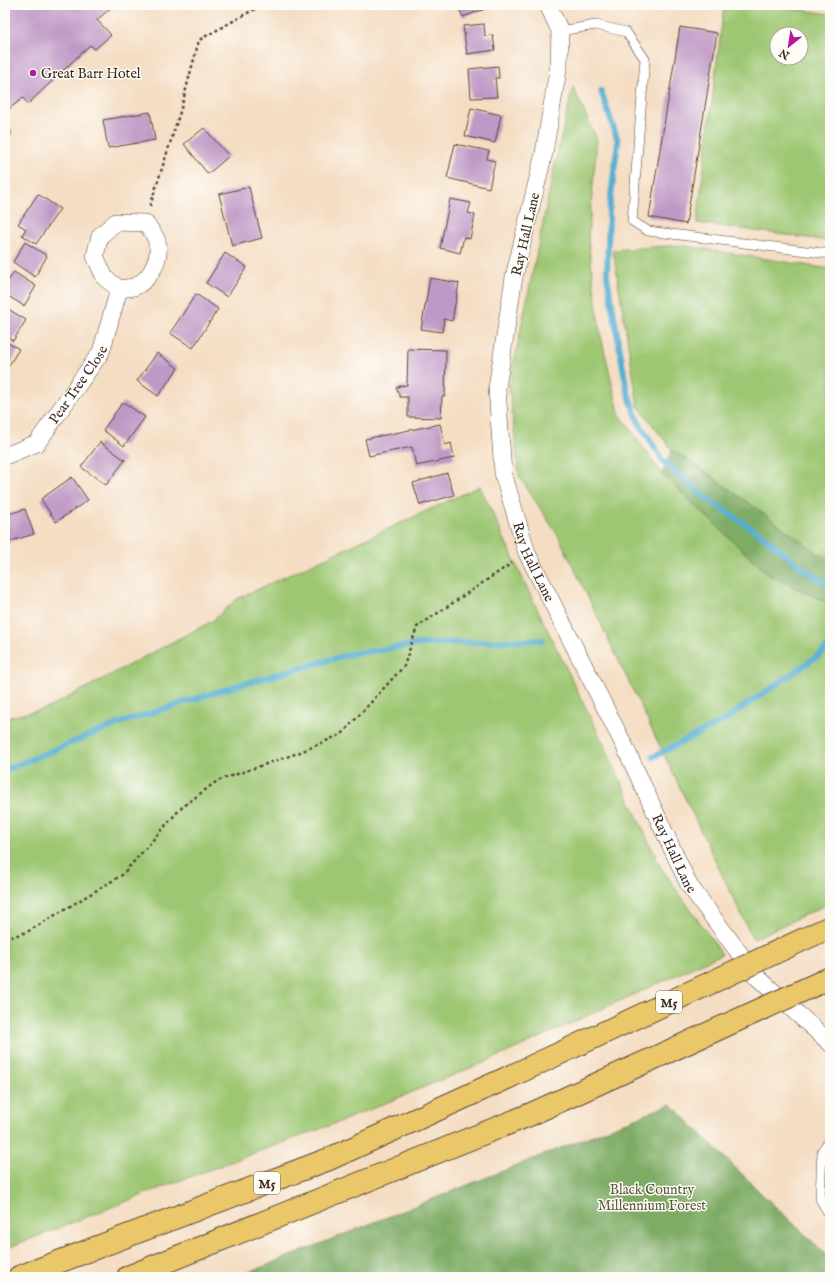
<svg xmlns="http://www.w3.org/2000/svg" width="835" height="1282" font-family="'IM FELL English',serif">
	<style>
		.green { fill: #9ec773; stroke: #6c7848; fill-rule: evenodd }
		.forest { fill: #7eac65; stroke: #5c6b42 }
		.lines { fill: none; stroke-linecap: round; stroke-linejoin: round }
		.stream { stroke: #54aed1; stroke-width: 6 }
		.building { fill: #bf99c6 }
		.lane-casing { stroke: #574537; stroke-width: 10 }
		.street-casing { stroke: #574537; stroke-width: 18 }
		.highway-casing { stroke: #574537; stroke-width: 24 }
		.path { stroke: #574537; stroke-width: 2.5; stroke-dasharray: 3 3; stroke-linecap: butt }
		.lane { stroke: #fff; stroke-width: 9 }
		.street { stroke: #fff; stroke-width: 17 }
		.highway { stroke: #eac769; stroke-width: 22 }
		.highway-bridge-casing { stroke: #574537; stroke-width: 24; stroke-linecap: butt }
		.highway-bridge { stroke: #eac769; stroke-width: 22 }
		.poi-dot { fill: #b5179e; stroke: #fdfcf7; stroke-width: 1.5 }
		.labels { text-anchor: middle; stroke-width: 3; stroke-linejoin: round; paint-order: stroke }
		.shield { fill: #fdfcf7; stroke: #75695f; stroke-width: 1 }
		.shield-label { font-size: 13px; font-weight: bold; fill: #3b2a1e }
		.poi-label { font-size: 14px; fill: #3b2a1e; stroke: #fdfcf7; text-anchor: start }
		.street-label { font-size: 14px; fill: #3b2a1e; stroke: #fdfcf7 }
		.park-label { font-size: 14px; fill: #595938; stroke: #fdfcf7 }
	</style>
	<rect width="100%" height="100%" fill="#fdfcf7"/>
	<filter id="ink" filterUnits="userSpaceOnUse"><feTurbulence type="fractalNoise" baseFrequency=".025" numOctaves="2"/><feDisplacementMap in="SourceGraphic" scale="8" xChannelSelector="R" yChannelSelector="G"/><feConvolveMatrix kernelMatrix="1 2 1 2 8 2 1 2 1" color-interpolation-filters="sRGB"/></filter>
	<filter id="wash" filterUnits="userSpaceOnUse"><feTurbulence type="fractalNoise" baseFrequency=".012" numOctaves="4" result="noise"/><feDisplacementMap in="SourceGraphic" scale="16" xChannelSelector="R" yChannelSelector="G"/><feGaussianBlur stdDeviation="0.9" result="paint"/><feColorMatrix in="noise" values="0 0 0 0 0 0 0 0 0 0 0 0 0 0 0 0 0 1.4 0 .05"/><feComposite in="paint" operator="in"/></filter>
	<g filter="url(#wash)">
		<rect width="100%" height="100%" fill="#f4ddc2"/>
		<path class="green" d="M 724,5 L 767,5 L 830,14 L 830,241 L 697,223 ZM 777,34 L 801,34 L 801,58 L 777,58 Z
			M 573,87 L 597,140 L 588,239 L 600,332 L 619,413 L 662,474 L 769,575 L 830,604 L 830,903 L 753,939 L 559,537 L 519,476 L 509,386 L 556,159 Z
			M 679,245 L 830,269 L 830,561 L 775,524 L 707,473 L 672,450 L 638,406 L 613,250 Z
			M 480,486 L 528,590 L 606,749 L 660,866 L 722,954 L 504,1054 L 342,1121 L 173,1183 L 5,1249 L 5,718 L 48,708 L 212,621 L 237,599 Z"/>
		<path class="forest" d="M 672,450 C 726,485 777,525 830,561 L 830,604 L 769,575 L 662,474 Z
			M 671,1104 L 764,1196 L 830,1258 L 830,1268 L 824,1277 L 237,1277 Z"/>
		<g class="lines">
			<path class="stream" d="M 601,91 L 618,141 L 609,212 L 607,276 L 627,390 L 638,421 L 663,461 L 705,497 L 766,538 L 798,565 L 830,586
				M 653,757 L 723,721 L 822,653 L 830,643
				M 5,770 L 120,723 L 232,687 L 351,654 L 420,644 L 542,640"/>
		</g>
		<g id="blocks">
			<path class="building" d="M 5,5 L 114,5 L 97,20 L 111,35 L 95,49 L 90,45 L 28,104 L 23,98 L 9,109 L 5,105 Z
				M 457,5 L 492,5 L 493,6 L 463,17 Z
				M 599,5 L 621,5 L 621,6 L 599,9 Z
				M 484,24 L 485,36 L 493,35 L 495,50 L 467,54 L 463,26 Z
				M 680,27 L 717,33 L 686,224 L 649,217 Z
				M 498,66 L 499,78 L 495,78 L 497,97 L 471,98 L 469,69 Z
				M 471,108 L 501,115 L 495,143 L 465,136 Z
				M 150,112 L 155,140 L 108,148 L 103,120 Z
				M 204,128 L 229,156 L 208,174 L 184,144 Z
				M 455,144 L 489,151 L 487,159 L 495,161 L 489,188 L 447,178 Z
				M 249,187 L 262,238 L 232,246 L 219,194 Z
				M 38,194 L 60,209 L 36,244 L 22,235 L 26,229 L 18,224 Z
				M 450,199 L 471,203 L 468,213 L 475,215 L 470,239 L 464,237 L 460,253 L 440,248 Z
				M 25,242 L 47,256 L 35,277 L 13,262 Z
				M 225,253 L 247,267 L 227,297 L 206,283 Z
				M 14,272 L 36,286 L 24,306 L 5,294 L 5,286 Z
				M 430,278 L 459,283 L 452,321 L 444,319 L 442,332 L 421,329 Z
				M 196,294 L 218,309 L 193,348 L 170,333 Z
				M 5,307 L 26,320 L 13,341 L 5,335 Z
				M 5,341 L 19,349 L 6,370 L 5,369 Z
				M 408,349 L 446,350 L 445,396 L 442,396 L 441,418 L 408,417 L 408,397 L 400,397 L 396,388 L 400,386 L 407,385 Z
				M 157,353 L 178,368 L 158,396 L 137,381 Z
				M 123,402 L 145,417 L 124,446 L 103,430 Z
				M 440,424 L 445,445 L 451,443 L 454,458 L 416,466 L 412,447 L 369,456 L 365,439 Z
				M 100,442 L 125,460 L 106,485 L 81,467 Z
				M 447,473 L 454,495 L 420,505 L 413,483 Z
				M 72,477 L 88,500 L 56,522 L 41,499 Z
				M 25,509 L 34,534 L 5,543 L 5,515 Z"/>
		</g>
	</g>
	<g filter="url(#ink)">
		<use href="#blocks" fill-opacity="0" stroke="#574537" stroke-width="1"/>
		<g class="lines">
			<g class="lane-casing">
				<path id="lane" d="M 560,31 L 596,25 L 626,32 L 645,59 L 632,221 L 648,231 L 830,254
					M 5,130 L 7,133 L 5,135
					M 830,1140 L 822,1151 L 820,1199 L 830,1216"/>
			</g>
			<g class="street-casing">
				<g id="street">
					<path id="s1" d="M 548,5 L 560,31 L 559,64 L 544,153 L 514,277 L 497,388 L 503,473 L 527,553 L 624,745 L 689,885 L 757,977 L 830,1043"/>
					<path d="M 116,222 L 145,223 C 148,227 152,231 154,235 C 165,253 152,279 134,287 C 130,288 123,288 119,289 L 105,278 L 95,256 L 100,236 Z"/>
					<path id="s2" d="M 5,456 L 37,443 L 101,352 L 119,289"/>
				</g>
			</g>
			<g class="highway-casing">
				<path id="highway" d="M 19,1277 L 329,1159 L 509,1077
					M 128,1277 L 529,1115"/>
			</g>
			<path class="path" d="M 150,206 L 180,112 L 199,40 L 262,5
				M 5,939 L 27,932 L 122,875 L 180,809 L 217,781 L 298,753 L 342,734 L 404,666 L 417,627 L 512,563"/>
			<use href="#lane" class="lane"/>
			<use href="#street" class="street"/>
			<use href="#highway" class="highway"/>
			<g class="highway-bridge-casing">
				<path id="highway-bridge" d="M 509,1077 L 830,927
					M 529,1115 L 830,978"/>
			</g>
			<use href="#highway-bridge" class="highway-bridge"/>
		</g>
	</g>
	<circle class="poi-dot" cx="33" cy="73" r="4"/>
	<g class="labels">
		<g class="shield">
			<rect x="656" y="991" width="26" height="22" rx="3"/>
			<rect x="254" y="1172" width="26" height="22" rx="3"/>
		</g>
		<g class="shield-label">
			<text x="669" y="1007">M5</text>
			<text x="267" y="1188">M5</text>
		</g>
		<g class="poi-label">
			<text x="41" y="78">Great Barr Hotel</text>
		</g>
		<g class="street-label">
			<text transform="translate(525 234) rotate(-77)" y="5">Ray Hall Lane</text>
			<text dy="5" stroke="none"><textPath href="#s2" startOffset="106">Pear Tree Close</textPath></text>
			<text dy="5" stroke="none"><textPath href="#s1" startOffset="571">Ray Hall Lane</textPath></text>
			<text dy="5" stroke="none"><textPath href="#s1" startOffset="895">Ray Hall Lane</textPath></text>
		</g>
		<g class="park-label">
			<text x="652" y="1194">Black Country<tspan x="652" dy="16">Millennium Forest</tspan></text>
		</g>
	</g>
	<rect width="835" height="1282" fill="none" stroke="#fdfcf7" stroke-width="20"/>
	<g transform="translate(789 46) rotate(210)"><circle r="19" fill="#fdfcf7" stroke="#afa8a0"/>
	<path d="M0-3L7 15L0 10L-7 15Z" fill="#b5179e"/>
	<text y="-6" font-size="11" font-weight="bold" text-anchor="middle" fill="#3b2a1e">N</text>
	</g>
</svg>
